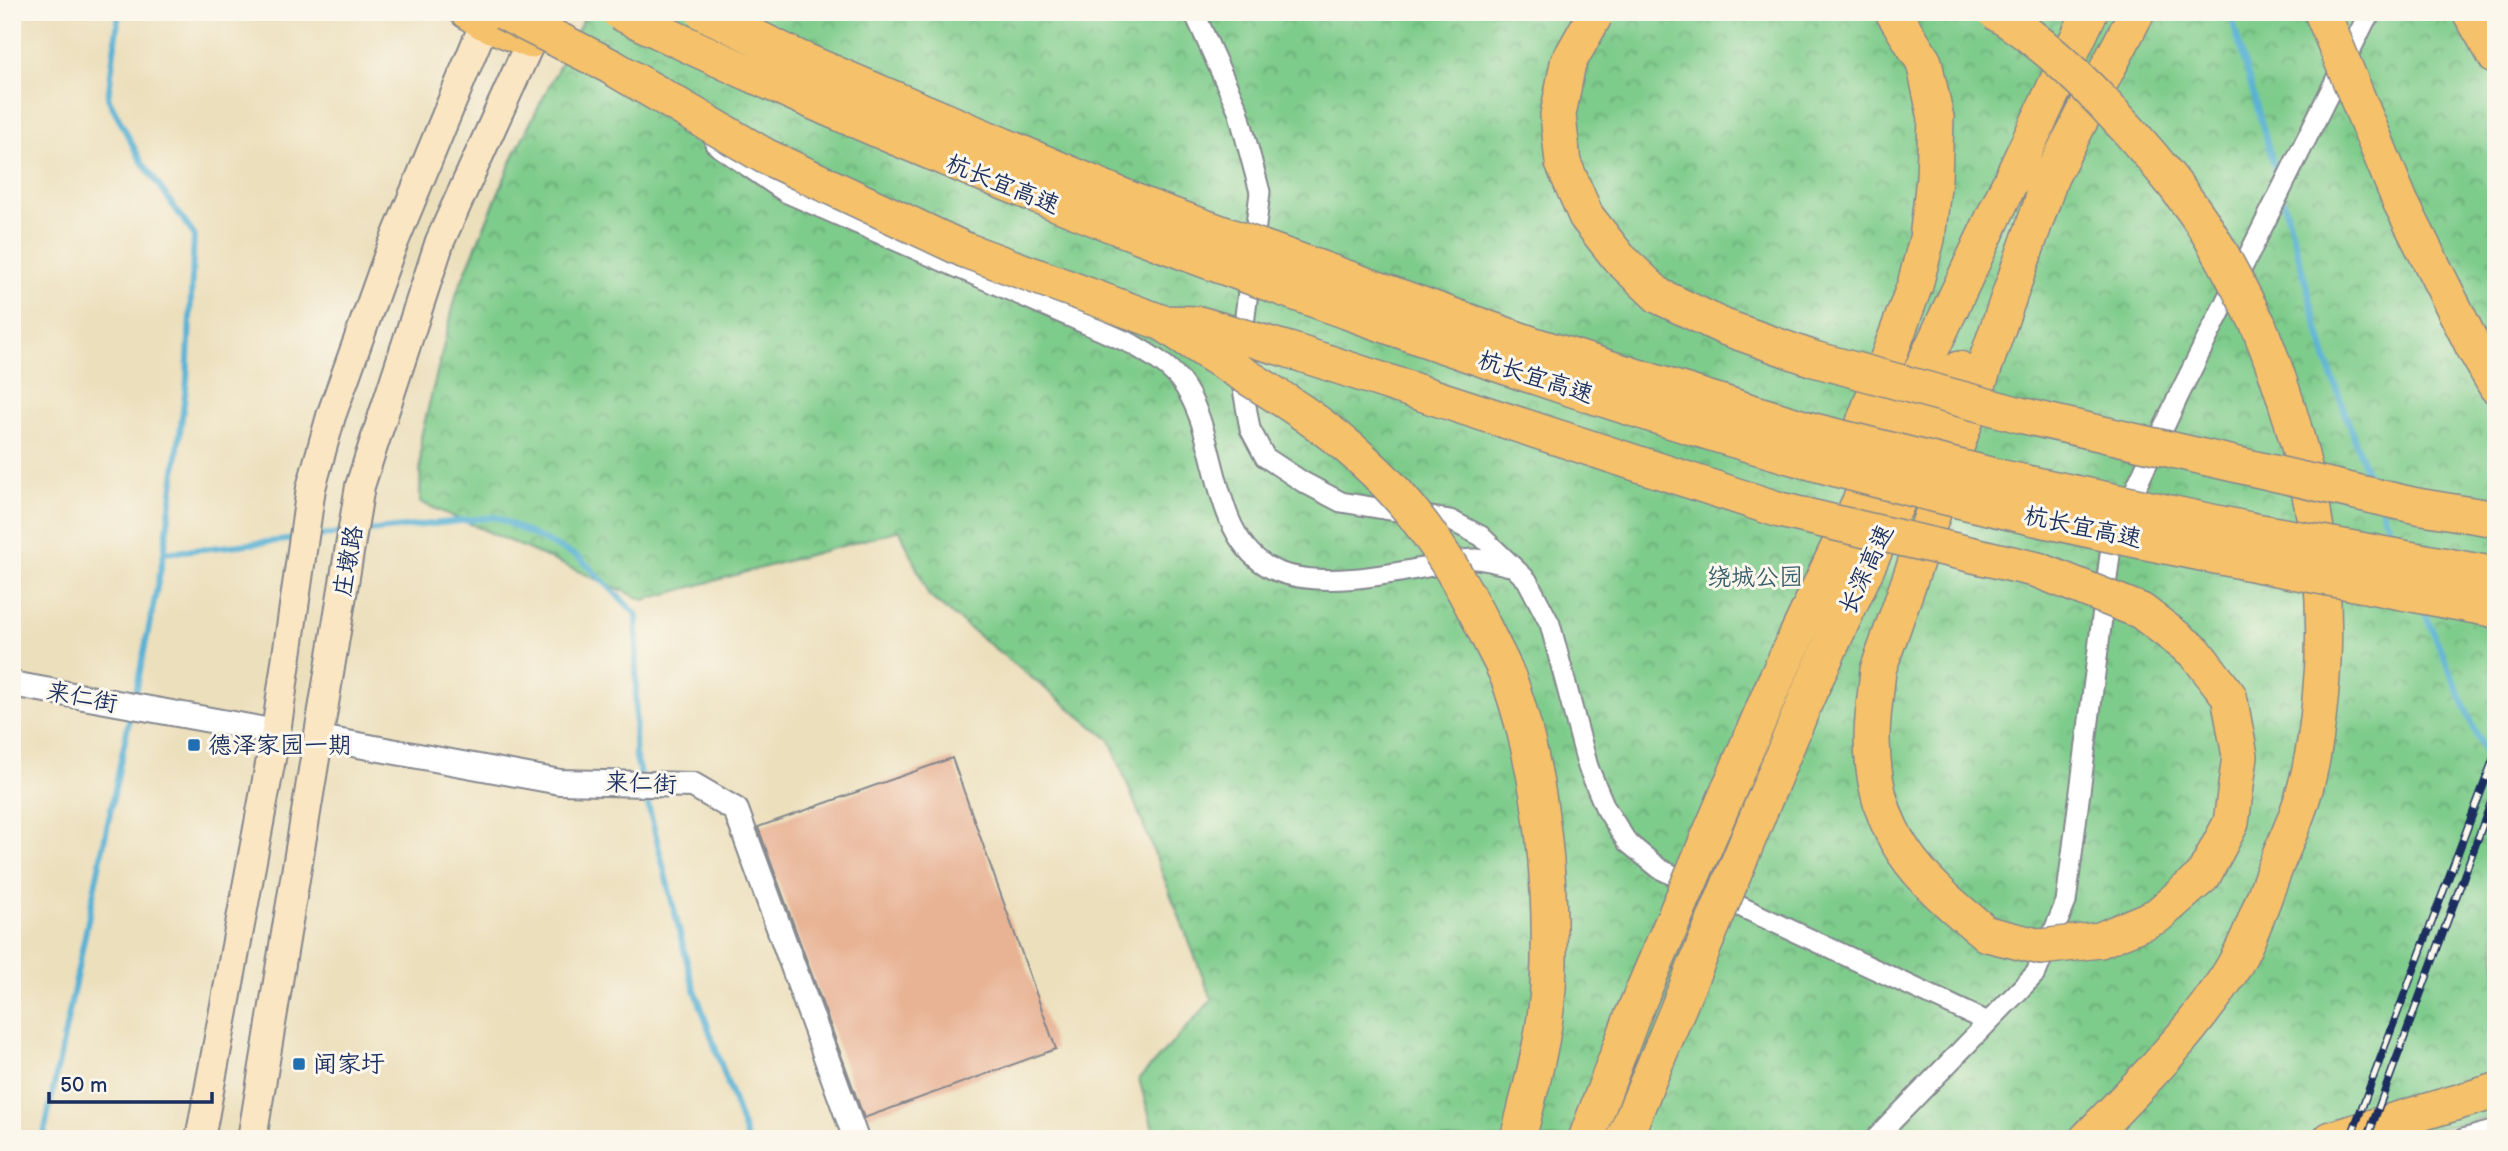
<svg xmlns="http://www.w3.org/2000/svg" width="2508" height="1151" font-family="'Balsamiq Sans','LXGW WenKai TC',sans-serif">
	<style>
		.park { fill: url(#park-crowns); stroke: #4c7e74; stroke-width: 2 }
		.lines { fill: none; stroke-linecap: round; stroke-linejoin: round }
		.stream { stroke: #56b1d4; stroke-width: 6 }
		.building { fill: #e8b294 }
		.minor-casing { stroke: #84878d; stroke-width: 23 }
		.tertiary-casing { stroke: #84878d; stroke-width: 28 }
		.secondary-casing { stroke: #84878d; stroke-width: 32 }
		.primary-casing { stroke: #84878d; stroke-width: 35 }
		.motorway-casing { stroke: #84878d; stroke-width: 38 }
		.minor { stroke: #fff; stroke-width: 19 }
		.tertiary { stroke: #fff; stroke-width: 24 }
		.secondary { stroke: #fbe6c4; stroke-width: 28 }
		.primary { stroke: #f5c16b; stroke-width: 32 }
		.motorway { stroke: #f5c16b; stroke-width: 35 }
		.rail-casing { stroke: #1b2f5e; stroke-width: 8 }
		.rail { stroke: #fbf7ec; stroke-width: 5; stroke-dasharray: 16; stroke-linecap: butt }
		.motorway-bridge-casing { stroke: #84878d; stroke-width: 38; stroke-linecap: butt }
		.motorway-bridge { stroke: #f5c16b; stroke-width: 35 }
		.poi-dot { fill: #1f6fb2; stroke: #fbf7ec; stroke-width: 2.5 }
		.labels { text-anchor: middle; stroke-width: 6; stroke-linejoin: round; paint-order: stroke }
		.street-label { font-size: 24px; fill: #1b2f5e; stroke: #fbf7ec }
		.park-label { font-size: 24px; fill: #395e6c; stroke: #fbf7ec }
		.poi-label { font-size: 24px; fill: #1b2f5e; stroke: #fbf7ec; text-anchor: start }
	</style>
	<defs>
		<pattern id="park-crowns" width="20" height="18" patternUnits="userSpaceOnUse" patternTransform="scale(1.75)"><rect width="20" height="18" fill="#7ecc8b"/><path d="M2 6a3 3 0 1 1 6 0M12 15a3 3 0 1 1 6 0" fill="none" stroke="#66a675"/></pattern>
	</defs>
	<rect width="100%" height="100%" fill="#fbf7ec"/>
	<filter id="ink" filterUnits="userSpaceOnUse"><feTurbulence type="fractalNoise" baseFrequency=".0143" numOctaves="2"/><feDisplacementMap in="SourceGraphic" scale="14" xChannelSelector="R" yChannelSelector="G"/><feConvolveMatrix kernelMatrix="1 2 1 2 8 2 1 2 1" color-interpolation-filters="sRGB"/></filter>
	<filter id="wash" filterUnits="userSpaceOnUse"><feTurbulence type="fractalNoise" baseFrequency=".00686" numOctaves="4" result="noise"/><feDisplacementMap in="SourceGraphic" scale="28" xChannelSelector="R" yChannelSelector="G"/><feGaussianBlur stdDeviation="1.57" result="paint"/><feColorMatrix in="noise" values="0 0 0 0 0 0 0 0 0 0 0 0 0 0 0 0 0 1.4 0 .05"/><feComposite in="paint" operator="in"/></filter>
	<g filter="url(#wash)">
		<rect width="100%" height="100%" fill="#ecdfbc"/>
		<path class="park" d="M 587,12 L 2496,12 L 2496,1115 L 2399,1139 L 1156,1139 L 1139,1079 L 1212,1000 L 1110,740 L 929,596 L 900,530 L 644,600 L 420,502 L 421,437 L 457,292 L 515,153 Z"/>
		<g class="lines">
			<path class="stream" d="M 119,12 L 108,98 L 140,159 L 194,235 L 187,380 L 164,553 L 134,701
				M 2230,12 L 2279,184
				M 2283,198 L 2327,362 L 2370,482
				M 2382,511 L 2397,546
				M 359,532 L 496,517 L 580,558 L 637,615 L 635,754 L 641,778
				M 310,537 L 345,533
				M 164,553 L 296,539
				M 2423,608 L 2496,780
				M 644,788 L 691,978 L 747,1139
				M 43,1139 L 131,711"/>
		</g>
		<g id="blocks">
			<path class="building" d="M 952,758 L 1056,1049 L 864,1118 L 758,827 Z"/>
		</g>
	</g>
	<g filter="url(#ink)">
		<use href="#blocks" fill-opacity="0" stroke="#84878d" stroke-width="2"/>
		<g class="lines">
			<g class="minor-casing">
				<path id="minor" d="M 1194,12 L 1238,110 L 1260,192 L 1239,366 L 1250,429 L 1265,457 L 1303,482 L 1341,502 L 1450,520 L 1481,536 L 1527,580 L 1550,624 L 1588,767 L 1605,807 L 1627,842 L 1660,869 L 1988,1022
					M 715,144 L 785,192 L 1132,344 C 1148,354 1167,364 1179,379 C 1222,432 1207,539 1274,570 C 1317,589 1387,575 1432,566 C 1446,564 1461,559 1474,559 C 1486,559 1499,564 1511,566
					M 1875,1139 L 2036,973 L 2066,902 L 2112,539 L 2179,395 L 2366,19 L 2373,12
					M 2463,1139 L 2496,1130"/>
			</g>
			<g class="tertiary-casing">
				<path id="tertiary" d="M 12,684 L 276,732
					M 320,738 L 560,782 L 693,785 L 736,810 L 856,1139"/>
			</g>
			<g class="secondary-casing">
				<path id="secondary" d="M 200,1139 L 276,732 L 311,488 L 331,416 L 389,254 L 489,12
					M 252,1139 L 360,486 L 440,241 L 544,12"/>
			</g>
			<g class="primary-casing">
				<path id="primary" d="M 466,12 L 483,23 L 530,42"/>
			</g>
			<g class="motorway-casing">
				<path id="motorway" d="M 2470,12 L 2496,57
					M 2043,192 L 2137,12
					M 2473,346 L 2496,386
					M 1846,471 L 1915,285 L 1927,239 L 1934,178 L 1936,118 L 1924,62 L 1893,12
					M 1774,684 L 2090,12
					M 1807,697 L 1959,369
					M 1987,934 C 1917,878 1873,835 1872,739 C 1872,716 1876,693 1878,670 L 2053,171
					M 2087,1139 C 2136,1089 2187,1038 2226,979 C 2248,946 2261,905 2275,868 C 2284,845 2295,822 2302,799 C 2312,768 2317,733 2320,700 C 2334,567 2307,447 2258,324
					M 2331,1139 L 2496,1091"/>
			</g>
			<use href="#minor" class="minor"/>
			<use href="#tertiary" class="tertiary"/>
			<use href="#secondary" class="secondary"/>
			<use href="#primary" class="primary"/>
			<use href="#motorway" class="motorway"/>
			<g class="rail-casing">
				<path id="rail" d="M 2350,1139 L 2496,752
					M 2367,1139 L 2496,789"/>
			</g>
			<use href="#rail" class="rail"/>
			<g class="motorway-bridge-casing">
				<path id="motorway-bridge" d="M 503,12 L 610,66 L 765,156 L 965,250 L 1163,323 L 1199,324 L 1289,350 L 1780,510 L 2038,570 L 2141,611 L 2195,652 L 2229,696 L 2240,756 L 2231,823 L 2203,876 L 2157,916 L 2100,940 L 2041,947 L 1987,934
					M 619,12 C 852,125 1091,221 1335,307 C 1490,363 1647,416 1807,461 C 2033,524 2265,566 2496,610
					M 703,12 L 798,58 L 1148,207 L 1534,345 L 1810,430 L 1998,477 L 2250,530 L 2496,575
					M 1995,12 C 2064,53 2148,147 2195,212 C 2219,246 2238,287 2258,324
					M 2322,12 L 2400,201 L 2473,346
					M 1595,15 L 1568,63 L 1558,115 L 1563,163 L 1586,216 L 1619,258 L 1659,296 L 1724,327 L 1814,359 L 2020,415 L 2417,506 L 2496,519
					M 1163,323 C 1229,369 1305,406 1364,461 C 1420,511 1459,575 1491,642 C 1498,656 1506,670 1511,685 C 1543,779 1553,890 1548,988 C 1545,1038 1530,1090 1518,1139
					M 1586,1139 L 1632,1017 L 1774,684
					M 1624,1139 L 1807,697"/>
			</g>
			<use href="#motorway-bridge" class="motorway-bridge"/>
		</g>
	</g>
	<g class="poi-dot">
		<rect x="187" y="738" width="14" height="14" rx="3.5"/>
		<rect x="292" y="1057" width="14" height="14" rx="3.5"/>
	</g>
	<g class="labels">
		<g class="street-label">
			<text transform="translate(1003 184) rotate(22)" y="8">杭长宜高速</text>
			<text transform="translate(1536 377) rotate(18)" y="8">杭长宜高速</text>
			<text transform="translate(2083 527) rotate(12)" y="8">杭长宜高速</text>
			<text transform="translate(348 561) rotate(-80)" y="8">庄墩路</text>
			<text transform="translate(1866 569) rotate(-65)" y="8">长深高速</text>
			<text transform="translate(82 697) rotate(11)" y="8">来仁街</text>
			<text transform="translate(641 783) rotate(2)" y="8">来仁街</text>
		</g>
		<g class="park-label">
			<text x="1755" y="585">绕城公园</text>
		</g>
		<g class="poi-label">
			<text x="208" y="753">德泽家园一期</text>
			<text x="313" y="1072">闻家圩</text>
		</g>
	</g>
	<rect width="2508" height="1151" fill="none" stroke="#fbf7ec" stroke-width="42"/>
	<path d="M49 1092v10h163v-10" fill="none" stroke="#1b2f5e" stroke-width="3.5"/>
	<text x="60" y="1092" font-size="21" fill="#1b2f5e" stroke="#fbf7ec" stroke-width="5" paint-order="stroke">50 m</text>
</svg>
